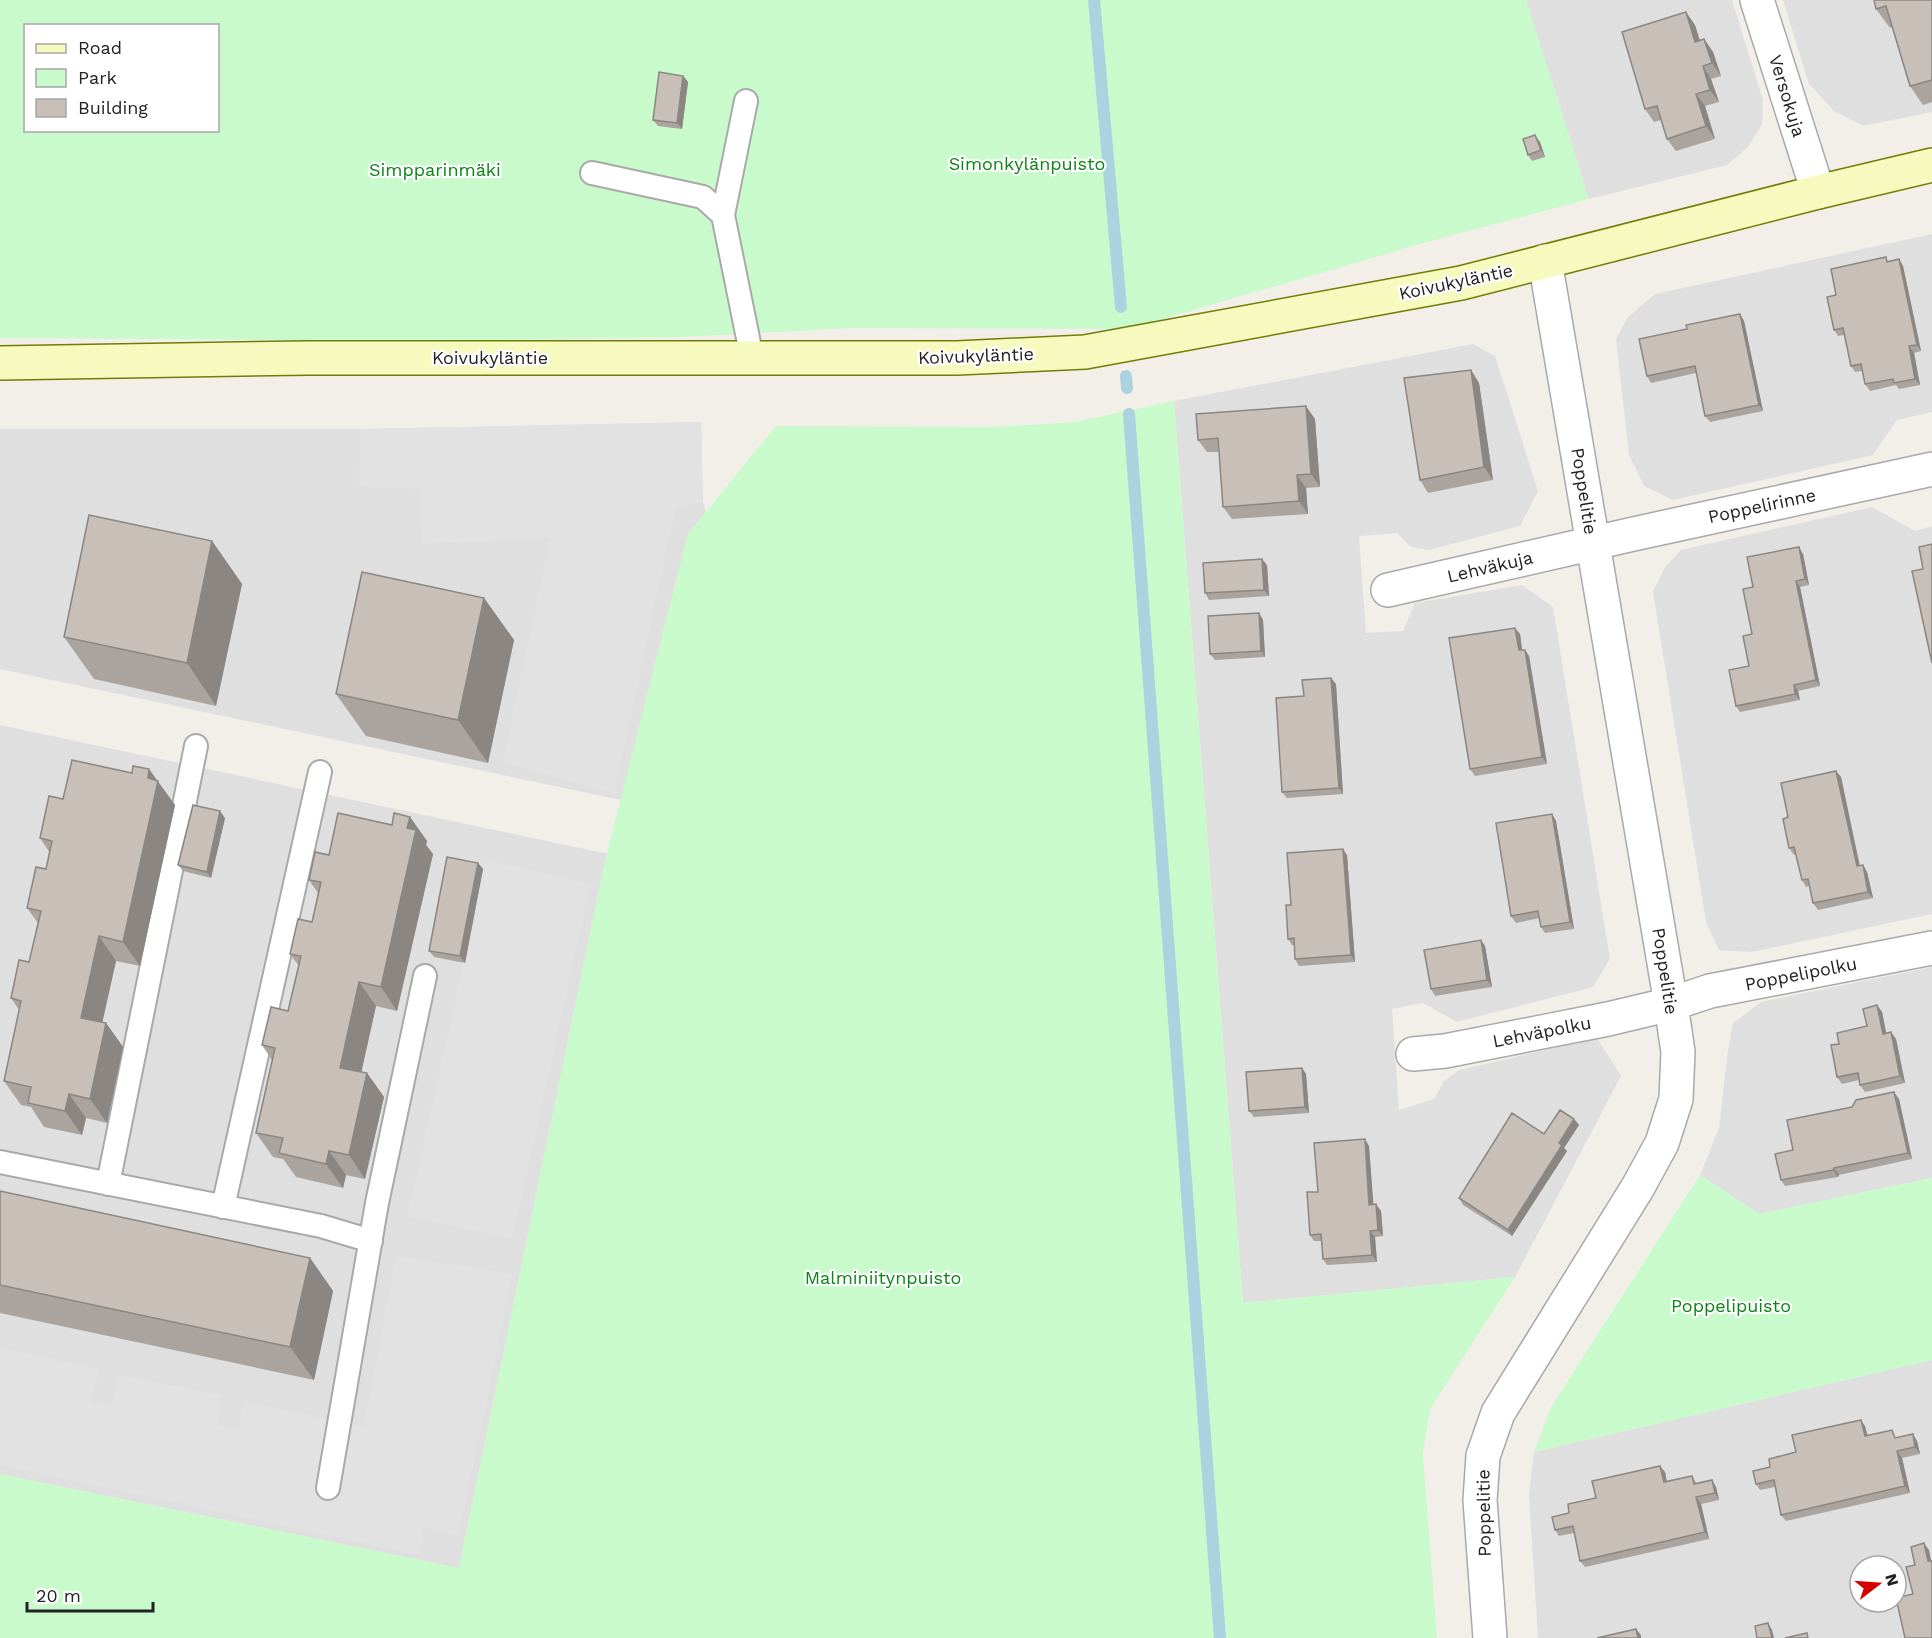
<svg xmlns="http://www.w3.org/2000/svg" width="1932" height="1638" font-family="'Work Sans',sans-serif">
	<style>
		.residential { fill: #e0dfdf; fill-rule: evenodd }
		.park { fill: #c8facc; fill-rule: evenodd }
		.parking { fill: #e2e2e2 }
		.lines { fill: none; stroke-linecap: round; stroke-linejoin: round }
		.stream { stroke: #aad3df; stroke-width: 12 }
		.service-casing { stroke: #a9a9a9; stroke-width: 26 }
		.minor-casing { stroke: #a9a9a9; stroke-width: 36 }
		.secondary-casing { stroke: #707d05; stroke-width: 36 }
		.service { stroke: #fff; stroke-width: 22 }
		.minor { stroke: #fff; stroke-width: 33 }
		.secondary { stroke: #f7fabf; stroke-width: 33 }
		.wall { fill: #aba49e }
		.shaded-wall { fill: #8b8681 }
		.building { fill: #c7bfb8; stroke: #8b8681; stroke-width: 1.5 }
		.labels { text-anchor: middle; stroke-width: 4.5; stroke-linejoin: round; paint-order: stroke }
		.street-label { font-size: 18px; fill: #222; stroke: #fff }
		.park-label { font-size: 18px; fill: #0c8416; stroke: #fff }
	</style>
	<rect width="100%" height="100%" fill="#f2efe9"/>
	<path class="residential" d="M 1526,0 L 1732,0 L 1763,100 L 1762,125 L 1747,148 L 1727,165 L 1589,199 Z
		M 1783,0 L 1932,0 L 1932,112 L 1863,126 L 1834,111 L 1809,84 Z
		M 1932,234 L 1932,412 L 1897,420 L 1873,455 L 1673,500 L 1644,486 L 1629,455 L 1616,339 L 1627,318 L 1655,294 Z
		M 1473,344 L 1495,356 L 1538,491 L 1520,526 L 1429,550 L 1411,547 L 1397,533 L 1359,536 L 1366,633 L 1403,631 L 1415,603 L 1522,585 L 1553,607 L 1610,959 L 1593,987 L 1457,1022 L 1423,1003 L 1392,1009 L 1399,1110 L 1434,1099 L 1444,1081 L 1459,1070 L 1597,1038 L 1621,1076 L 1515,1277 L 1243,1303 L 1174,401 Z
		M 701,422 L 703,502 L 706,512 L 688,534 L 621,800 L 0,669 L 0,429 L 360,429 Z
		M 1872,507 L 1915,531 L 1932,526 L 1932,914 L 1752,952 L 1719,950 L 1706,922 L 1653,592 L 1665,567 L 1681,550 Z
		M 0,725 L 608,854 L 605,861 L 459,1568 L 0,1474 Z
		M 1932,967 L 1932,1178 L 1759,1214 L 1700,1175 L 1719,1128 L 1728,1050 L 1733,1023 L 1761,1002 Z
		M 1932,1360 L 1932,1638 L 1538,1638 L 1529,1496 L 1534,1452 ZM 1860,1566 L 1896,1566 L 1896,1602 L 1860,1602 Z"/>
	<path class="park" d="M 0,0 L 1526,0 L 1589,199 L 1434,240 L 1128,329 L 853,328 L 681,337 L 459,341 L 0,338 ZM 26,26 L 218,26 L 218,130 L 26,130 Z
		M 1174,401 L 1243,1303 L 1515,1277 L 1430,1409 L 1423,1454 L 1437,1638 L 0,1638 L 0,1474 L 459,1568 L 605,861 L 688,534 L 776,426 L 994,427 L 1075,422 Z
		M 1700,1175 L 1759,1214 L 1932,1178 L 1932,1360 L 1534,1452 L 1551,1407 Z"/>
	<path class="parking" d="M 701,422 L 703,502 L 676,508 L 615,794 L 502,762 L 550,538 L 421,544 L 419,489 L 359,487 L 360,429 Z
		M 486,860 L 591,884 L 513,1239 L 407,1216 Z
		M 396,1256 L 513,1274 L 459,1536 L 424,1527 L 420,1555 L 0,1465 L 0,1348 L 100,1369 L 92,1402 L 111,1405 L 117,1375 L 222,1395 L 218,1426 L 239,1429 L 243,1402 L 363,1426 Z"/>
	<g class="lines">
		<path class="stream" d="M 1094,0 L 1121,307
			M 1126,376 L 1127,388
			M 1129,414 L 1220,1638"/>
		<g class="service-casing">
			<path id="service" d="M 746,101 L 723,215 L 752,358
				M 592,173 L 703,197 L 723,215
				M 0,1162 L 321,1226 L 371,1241
				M 108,1184 L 196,746
				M 223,1207 L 320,772
				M 328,1488 L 377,1203 L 425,976"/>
		</g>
		<g class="minor-casing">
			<path id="minor" d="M 1757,0 L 1818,192
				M 1388,590 L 1629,535 L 1932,469
				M 1413,1054 L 1445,1051 L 1608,1019 L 1671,1004 L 1710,991 L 1932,948
				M 1490,1638 L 1480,1500 L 1483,1456 L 1498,1413 L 1638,1187 L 1662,1143 L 1676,1099 L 1678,1052 L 1671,1004 L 1545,261"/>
		</g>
		<g class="secondary-casing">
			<path id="secondary" d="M 0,363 L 307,358 L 957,358 L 1085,352 L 1461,283 L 1818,192 L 1932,165"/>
		</g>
		<use href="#service" class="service"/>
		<use href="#minor" class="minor"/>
		<use href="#secondary" class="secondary"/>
	</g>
	<path class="wall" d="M 1874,0 L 1932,0 L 1932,102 L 1923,105 L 1910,86 L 1892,27 L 1890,28 L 1876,9 Z
		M 1695,25 L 1700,41 L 1704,39 L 1713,52 L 1721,76 L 1711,79 L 1719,102 L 1705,106 L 1715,139 L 1676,151 L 1667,139 L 1661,120 L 1654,122 L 1645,109 Z
		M 683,76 L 688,82 L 682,129 L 658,126 L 653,120 Z
		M 1540,142 L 1545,157 L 1532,161 L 1528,155 Z
		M 1899,259 L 1903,266 L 1921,351 L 1914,353 L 1920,385 L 1899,389 L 1896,385 L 1870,391 L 1865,384 L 1862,371 L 1855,372 L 1851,366 L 1844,335 L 1838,336 L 1834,330 L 1836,295 L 1888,261 Z
		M 1740,314 L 1744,321 L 1763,411 L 1710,422 L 1705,416 L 1696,373 L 1651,383 L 1647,376 Z
		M 1471,370 L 1479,383 L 1493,480 L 1428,493 L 1420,480 Z
		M 1315,419 L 1320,487 L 1306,488 L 1308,514 L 1232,519 L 1223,507 L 1219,452 L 1207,452 L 1198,440 Z
		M 212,541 L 242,584 L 216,706 L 94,679 L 64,637 Z
		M 1803,554 L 1809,585 L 1800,587 L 1820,686 L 1798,691 L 1800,700 L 1740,712 L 1736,706 L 1749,666 L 1752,634 L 1753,587 Z
		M 1267,565 L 1269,596 L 1209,600 L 1205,593 Z
		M 484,598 L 514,640 L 488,763 L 366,736 L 336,694 Z
		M 1259,613 L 1263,620 L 1265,657 L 1215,660 L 1210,654 Z
		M 1520,634 L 1522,650 L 1525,650 L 1529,656 L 1547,764 L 1475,776 L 1470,769 Z
		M 1331,678 L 1336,684 L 1343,794 L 1287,798 L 1282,792 L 1304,696 Z
		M 1836,771 L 1841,777 L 1860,866 L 1863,865 L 1867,872 L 1873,898 L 1818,910 L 1813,903 L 1809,886 L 1806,887 L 1802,880 L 1796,854 L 1794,855 L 1789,848 L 1788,817 Z
		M 132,773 L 157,781 L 175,805 L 140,966 L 116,961 L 102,1022 L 106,1023 L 123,1047 L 107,1123 L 86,1118 L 82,1135 L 44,1127 L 31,1107 L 21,1105 L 4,1081 L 19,1010 L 11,998 L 29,962 L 38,923 L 27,908 L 46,869 L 50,853 L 40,838 L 63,799 Z
		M 1552,814 L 1556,821 L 1574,929 L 1545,933 L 1541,927 L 1540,918 L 1516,923 L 1511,916 Z
		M 410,817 L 427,841 L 426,845 L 433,854 L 397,1011 L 376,1006 L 361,1072 L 367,1073 L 384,1097 L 365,1179 L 346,1175 L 343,1188 L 296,1177 L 283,1159 L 273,1157 L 256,1133 L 272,1060 L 262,1045 L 288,1011 L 299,966 L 290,954 L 312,922 L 318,893 L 309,880 L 329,855 L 392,825 Z
		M 225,818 L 211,878 L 183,871 L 178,865 Z
		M 1347,855 L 1355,962 L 1299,966 L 1295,959 L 1294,945 L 1292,945 L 1288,939 Z
		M 478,863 L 483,869 L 465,963 L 434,957 L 429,951 Z
		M 1481,940 L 1485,946 L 1492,987 L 1435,996 L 1431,989 Z
		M 1877,1005 L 1882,1012 L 1886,1034 L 1896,1039 L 1905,1083 L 1865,1092 L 1860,1085 L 1859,1080 L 1842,1084 L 1837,1077 L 1839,1044 L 1867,1026 Z
		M 1302,1068 L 1306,1074 L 1309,1113 L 1254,1117 L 1249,1111 Z
		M 1899,1099 L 1912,1159 L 1839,1175 L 1838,1177 L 1785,1186 L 1781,1180 L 1793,1150 Z
		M 1574,1119 L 1579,1125 L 1564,1148 L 1567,1151 L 1512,1236 L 1463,1205 L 1459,1198 L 1544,1134 Z
		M 1369,1146 L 1373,1205 L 1381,1211 L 1383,1236 L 1375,1237 L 1377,1262 L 1327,1265 L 1323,1259 L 1322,1241 L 1314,1241 L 1310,1235 L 1318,1192 Z
		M 0,1191 L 310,1258 L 333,1291 L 314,1380 L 0,1313 Z
		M 1865,1426 L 1868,1436 L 1897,1438 L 1917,1441 L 1920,1454 L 1902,1458 L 1910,1493 L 1786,1521 L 1781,1515 L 1775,1487 L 1760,1490 L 1756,1484 L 1770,1467 Z
		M 1665,1472 L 1667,1482 L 1692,1476 L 1697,1484 L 1712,1480 L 1716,1487 L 1719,1500 L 1701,1504 L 1709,1539 L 1585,1567 L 1580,1561 L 1574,1533 L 1559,1536 L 1555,1530 L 1569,1513 L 1596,1498 Z"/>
	<path class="shaded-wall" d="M 1686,12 L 1695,25 L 1704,55 L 1695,42 Z
		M 1704,39 L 1713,52 L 1721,76 L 1712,63 Z
		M 1703,66 L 1711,79 L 1719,102 L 1710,90 Z
		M 683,76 L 688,82 L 682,129 L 677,123 Z
		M 1696,94 L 1705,106 L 1715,139 L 1706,126 Z
		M 1535,135 L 1540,142 L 1545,157 L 1541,150 Z
		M 1899,259 L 1903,266 L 1921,351 L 1917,345 Z
		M 1740,314 L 1744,321 L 1763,411 L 1759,405 Z
		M 1909,346 L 1914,353 L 1920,385 L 1915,379 Z
		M 1471,370 L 1479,383 L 1493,480 L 1484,467 Z
		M 1306,406 L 1315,419 L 1320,487 L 1311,474 Z
		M 1297,475 L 1306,488 L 1308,514 L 1299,501 Z
		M 212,541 L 242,584 L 216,706 L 187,663 Z
		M 1799,547 L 1803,554 L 1809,585 L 1805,579 Z
		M 1262,559 L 1267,565 L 1269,596 L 1264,590 Z
		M 1796,581 L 1800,587 L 1820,686 L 1816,680 Z
		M 484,598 L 514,640 L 488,763 L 458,720 Z
		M 1259,613 L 1263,620 L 1265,657 L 1261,651 Z
		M 1515,628 L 1520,634 L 1523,657 L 1519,650 Z
		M 1525,650 L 1529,656 L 1547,764 L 1542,757 Z
		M 1331,678 L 1336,684 L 1343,794 L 1339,788 Z
		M 1794,685 L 1798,691 L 1800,700 L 1795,694 Z
		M 149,769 L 175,805 L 140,966 L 123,942 Z
		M 1836,771 L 1841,777 L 1861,873 L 1857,866 Z
		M 220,811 L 225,818 L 211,878 L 207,872 Z
		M 1552,814 L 1556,821 L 1574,929 L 1570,922 Z
		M 410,817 L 427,841 L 426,845 L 433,854 L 397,1011 L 381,987 L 407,828 Z
		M 1343,849 L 1347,855 L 1355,962 L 1351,955 Z
		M 478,863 L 483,869 L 465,963 L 460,956 Z
		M 1863,865 L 1867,872 L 1873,898 L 1868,892 Z
		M 99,936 L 116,961 L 98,1042 L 81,1018 Z
		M 1481,940 L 1485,946 L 1492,987 L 1487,980 Z
		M 359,982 L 376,1006 L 357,1092 L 340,1068 Z
		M 1877,1005 L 1882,1012 L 1888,1041 L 1883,1034 Z
		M 106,1023 L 123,1047 L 107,1123 L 90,1099 Z
		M 1891,1032 L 1896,1039 L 1905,1083 L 1900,1076 Z
		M 1302,1068 L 1306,1074 L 1309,1113 L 1305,1107 Z
		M 367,1073 L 384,1097 L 365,1179 L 349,1155 Z
		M 1894,1092 L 1899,1099 L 1912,1159 L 1908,1153 Z
		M 69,1094 L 86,1118 L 82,1135 L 65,1111 Z
		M 1574,1119 L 1579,1125 L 1564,1148 L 1567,1151 L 1512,1236 L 1508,1230 L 1559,1143 Z
		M 1365,1139 L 1369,1146 L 1374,1211 L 1369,1205 Z
		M 329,1151 L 346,1175 L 343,1188 L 326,1164 Z
		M 1834,1168 L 1839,1175 L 1838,1177 L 1833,1170 Z
		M 1376,1204 L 1381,1211 L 1383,1236 L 1378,1230 Z
		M 1370,1231 L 1375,1237 L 1377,1262 L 1372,1255 Z
		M 310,1258 L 333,1291 L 314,1380 L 290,1347 Z
		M 1861,1420 L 1865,1426 L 1869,1443 L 1865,1436 Z
		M 1913,1434 L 1917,1441 L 1920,1454 L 1915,1447 Z
		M 1897,1451 L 1902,1458 L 1910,1493 L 1905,1486 Z
		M 1660,1466 L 1665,1472 L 1668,1489 L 1664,1482 Z
		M 1712,1480 L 1716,1487 L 1719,1500 L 1715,1493 Z
		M 1696,1497 L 1701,1504 L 1709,1539 L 1705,1532 Z
		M 1924,1543 L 1929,1550 L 1932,1565 L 1928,1561 Z
		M 1768,1623 L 1772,1630 L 1774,1638 L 1772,1638 Z
		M 1636,1629 L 1641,1635 L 1641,1638 L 1638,1638 Z"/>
	<path class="building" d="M 1874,0 L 1932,0 L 1932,80 L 1910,86 L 1886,6 L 1876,9 Z
		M 1686,12 L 1695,42 L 1704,39 L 1712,63 L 1703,66 L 1710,90 L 1696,94 L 1706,126 L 1667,139 L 1657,106 L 1645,109 L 1622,32 Z
		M 659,72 L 683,76 L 677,123 L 653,120 Z
		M 1535,135 L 1541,150 L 1528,155 L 1523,139 Z
		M 1886,257 L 1887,262 L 1899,259 L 1917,345 L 1909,346 L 1915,379 L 1894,383 L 1893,379 L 1865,384 L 1861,364 L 1851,366 L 1843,328 L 1834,330 L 1827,297 L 1836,295 L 1831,269 Z
		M 1740,314 L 1759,405 L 1705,416 L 1695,366 L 1647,376 L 1639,339 L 1687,329 L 1686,325 Z
		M 1471,370 L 1484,467 L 1420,480 L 1404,378 Z
		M 1306,406 L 1311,474 L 1297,475 L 1299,501 L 1223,507 L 1218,438 L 1198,440 L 1196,414 Z
		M 89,515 L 212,541 L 187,663 L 64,637 Z
		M 1932,544 L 1932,663 L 1912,571 L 1923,569 L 1919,547 Z
		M 1799,547 L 1805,579 L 1796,581 L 1816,680 L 1794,685 L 1795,694 L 1736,706 L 1729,670 L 1749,666 L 1743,636 L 1752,634 L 1743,589 L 1753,587 L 1747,557 Z
		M 1262,559 L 1264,590 L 1205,593 L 1203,563 Z
		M 362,572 L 484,598 L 458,720 L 336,694 Z
		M 1259,613 L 1261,651 L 1210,654 L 1208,616 Z
		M 1515,628 L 1519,650 L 1525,650 L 1542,757 L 1470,769 L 1449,638 Z
		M 1331,678 L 1339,788 L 1282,792 L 1276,698 L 1304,696 L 1302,680 Z
		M 72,760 L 132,773 L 133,766 L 149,769 L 148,778 L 158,781 L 123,942 L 99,936 L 81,1018 L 106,1023 L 90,1099 L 69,1094 L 65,1111 L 28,1103 L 31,1087 L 4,1081 L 21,1001 L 11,998 L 19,960 L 29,962 L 41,911 L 27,908 L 36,867 L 46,869 L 52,841 L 40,838 L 49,796 L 63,799 Z
		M 1836,771 L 1857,866 L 1863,865 L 1868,892 L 1813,903 L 1808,879 L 1802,880 L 1794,847 L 1789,848 L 1783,819 L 1788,817 L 1781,783 Z
		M 193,805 L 220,811 L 207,872 L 178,865 Z
		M 338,813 L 392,825 L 394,813 L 410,817 L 407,828 L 416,830 L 381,987 L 359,982 L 340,1068 L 367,1073 L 349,1155 L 329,1151 L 326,1164 L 279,1153 L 283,1138 L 256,1133 L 275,1048 L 262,1045 L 271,1007 L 288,1011 L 301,956 L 290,954 L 298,919 L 312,922 L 321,882 L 309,880 L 315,852 L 329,855 Z
		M 1552,814 L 1570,922 L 1541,927 L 1538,911 L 1511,916 L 1496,823 Z
		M 1343,849 L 1351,955 L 1295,959 L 1294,938 L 1288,939 L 1286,905 L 1291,905 L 1287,853 Z
		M 447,857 L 478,863 L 460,956 L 429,951 Z
		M 1481,940 L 1487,980 L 1431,989 L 1424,950 Z
		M 1877,1005 L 1883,1034 L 1891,1032 L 1900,1076 L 1860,1085 L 1858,1073 L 1837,1077 L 1831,1045 L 1839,1044 L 1837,1033 L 1867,1026 L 1863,1009 Z
		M 1302,1068 L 1305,1107 L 1249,1111 L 1246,1072 Z
		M 1894,1092 L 1908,1153 L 1834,1168 L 1833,1170 L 1781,1180 L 1775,1154 L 1793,1150 L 1787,1120 L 1852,1107 L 1856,1100 Z
		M 1560,1110 L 1574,1119 L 1559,1143 L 1562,1145 L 1508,1230 L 1459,1198 L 1512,1113 L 1544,1134 Z
		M 1365,1139 L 1369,1205 L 1376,1204 L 1378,1230 L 1370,1231 L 1372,1255 L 1323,1259 L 1321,1234 L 1310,1235 L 1307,1192 L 1318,1192 L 1314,1143 Z
		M 0,1191 L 310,1258 L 290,1347 L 0,1285 Z
		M 1861,1420 L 1865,1436 L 1892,1430 L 1895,1438 L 1913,1434 L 1915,1447 L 1897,1451 L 1905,1486 L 1781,1515 L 1774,1480 L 1756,1484 L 1753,1471 L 1770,1467 L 1769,1459 L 1796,1452 L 1792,1435 Z
		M 1660,1466 L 1664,1482 L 1692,1476 L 1694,1484 L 1712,1480 L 1715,1493 L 1696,1497 L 1705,1532 L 1580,1561 L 1573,1526 L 1555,1530 L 1552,1517 L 1569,1513 L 1568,1504 L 1596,1498 L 1592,1481 Z
		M 1924,1543 L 1928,1561 L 1932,1561 L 1932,1638 L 1905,1638 L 1896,1598 L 1913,1594 L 1906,1567 L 1915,1565 L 1911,1547 Z
		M 1768,1623 L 1772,1638 L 1757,1638 L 1755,1626 Z
		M 1636,1629 L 1638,1638 L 1597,1638 Z
		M 1807,1633 L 1808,1638 L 1785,1638 Z"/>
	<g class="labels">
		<g class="street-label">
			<text transform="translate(1787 96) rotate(73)" y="6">Versokuja</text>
			<text transform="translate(1456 282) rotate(-12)" y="6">Koivukyläntie</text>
			<text transform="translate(976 356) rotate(-2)" y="6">Koivukyläntie</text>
			<text x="490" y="364">Koivukyläntie</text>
			<text transform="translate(1584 491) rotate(81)" y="6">Poppelitie</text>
			<text transform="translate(1762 506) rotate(-12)" y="6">Poppelirinne</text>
			<text transform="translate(1490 567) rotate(-13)" y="6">Lehväkuja</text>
			<text transform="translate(1665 971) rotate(81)" y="6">Poppelitie</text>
			<text transform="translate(1801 974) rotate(-11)" y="6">Poppelipolku</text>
			<text transform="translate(1542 1032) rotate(-11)" y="6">Lehväpolku</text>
			<text transform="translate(1484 1513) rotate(-91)" y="6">Poppelitie</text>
		</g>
		<g class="park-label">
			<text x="1027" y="170">Simonkylänpuisto</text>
			<text x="435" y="176">Simpparinmäki</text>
			<text x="883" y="1284">Malminiitynpuisto</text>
			<text x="1731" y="1312">Poppelipuisto</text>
		</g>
	</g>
	<rect x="24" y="24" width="195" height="108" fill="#ffffff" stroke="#a7a7a7" stroke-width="1.5"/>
	<rect x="36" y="44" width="30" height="9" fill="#f7fabf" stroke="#a7a7a7" stroke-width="1.5"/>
	<text x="78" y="54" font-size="18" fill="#222222">Road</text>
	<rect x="36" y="69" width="30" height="18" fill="#c8facc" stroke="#a7a7a7" stroke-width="1.5"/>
	<text x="78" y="84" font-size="18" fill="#222222">Park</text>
	<rect x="36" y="99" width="30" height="18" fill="#c7bfb8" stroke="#a7a7a7" stroke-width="1.5"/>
	<text x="78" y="114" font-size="18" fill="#222222">Building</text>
	<g transform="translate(1878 1584) rotate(73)"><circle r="28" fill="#ffffff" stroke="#a7a7a7" stroke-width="1.5"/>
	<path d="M0-4.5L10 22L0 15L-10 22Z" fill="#d40000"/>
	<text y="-9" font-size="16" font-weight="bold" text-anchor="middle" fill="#222222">N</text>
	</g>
	<path d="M27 1602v9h126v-9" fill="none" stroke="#222222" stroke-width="3"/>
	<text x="36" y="1602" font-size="18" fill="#222222" stroke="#ffffff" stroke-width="4.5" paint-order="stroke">20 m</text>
</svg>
